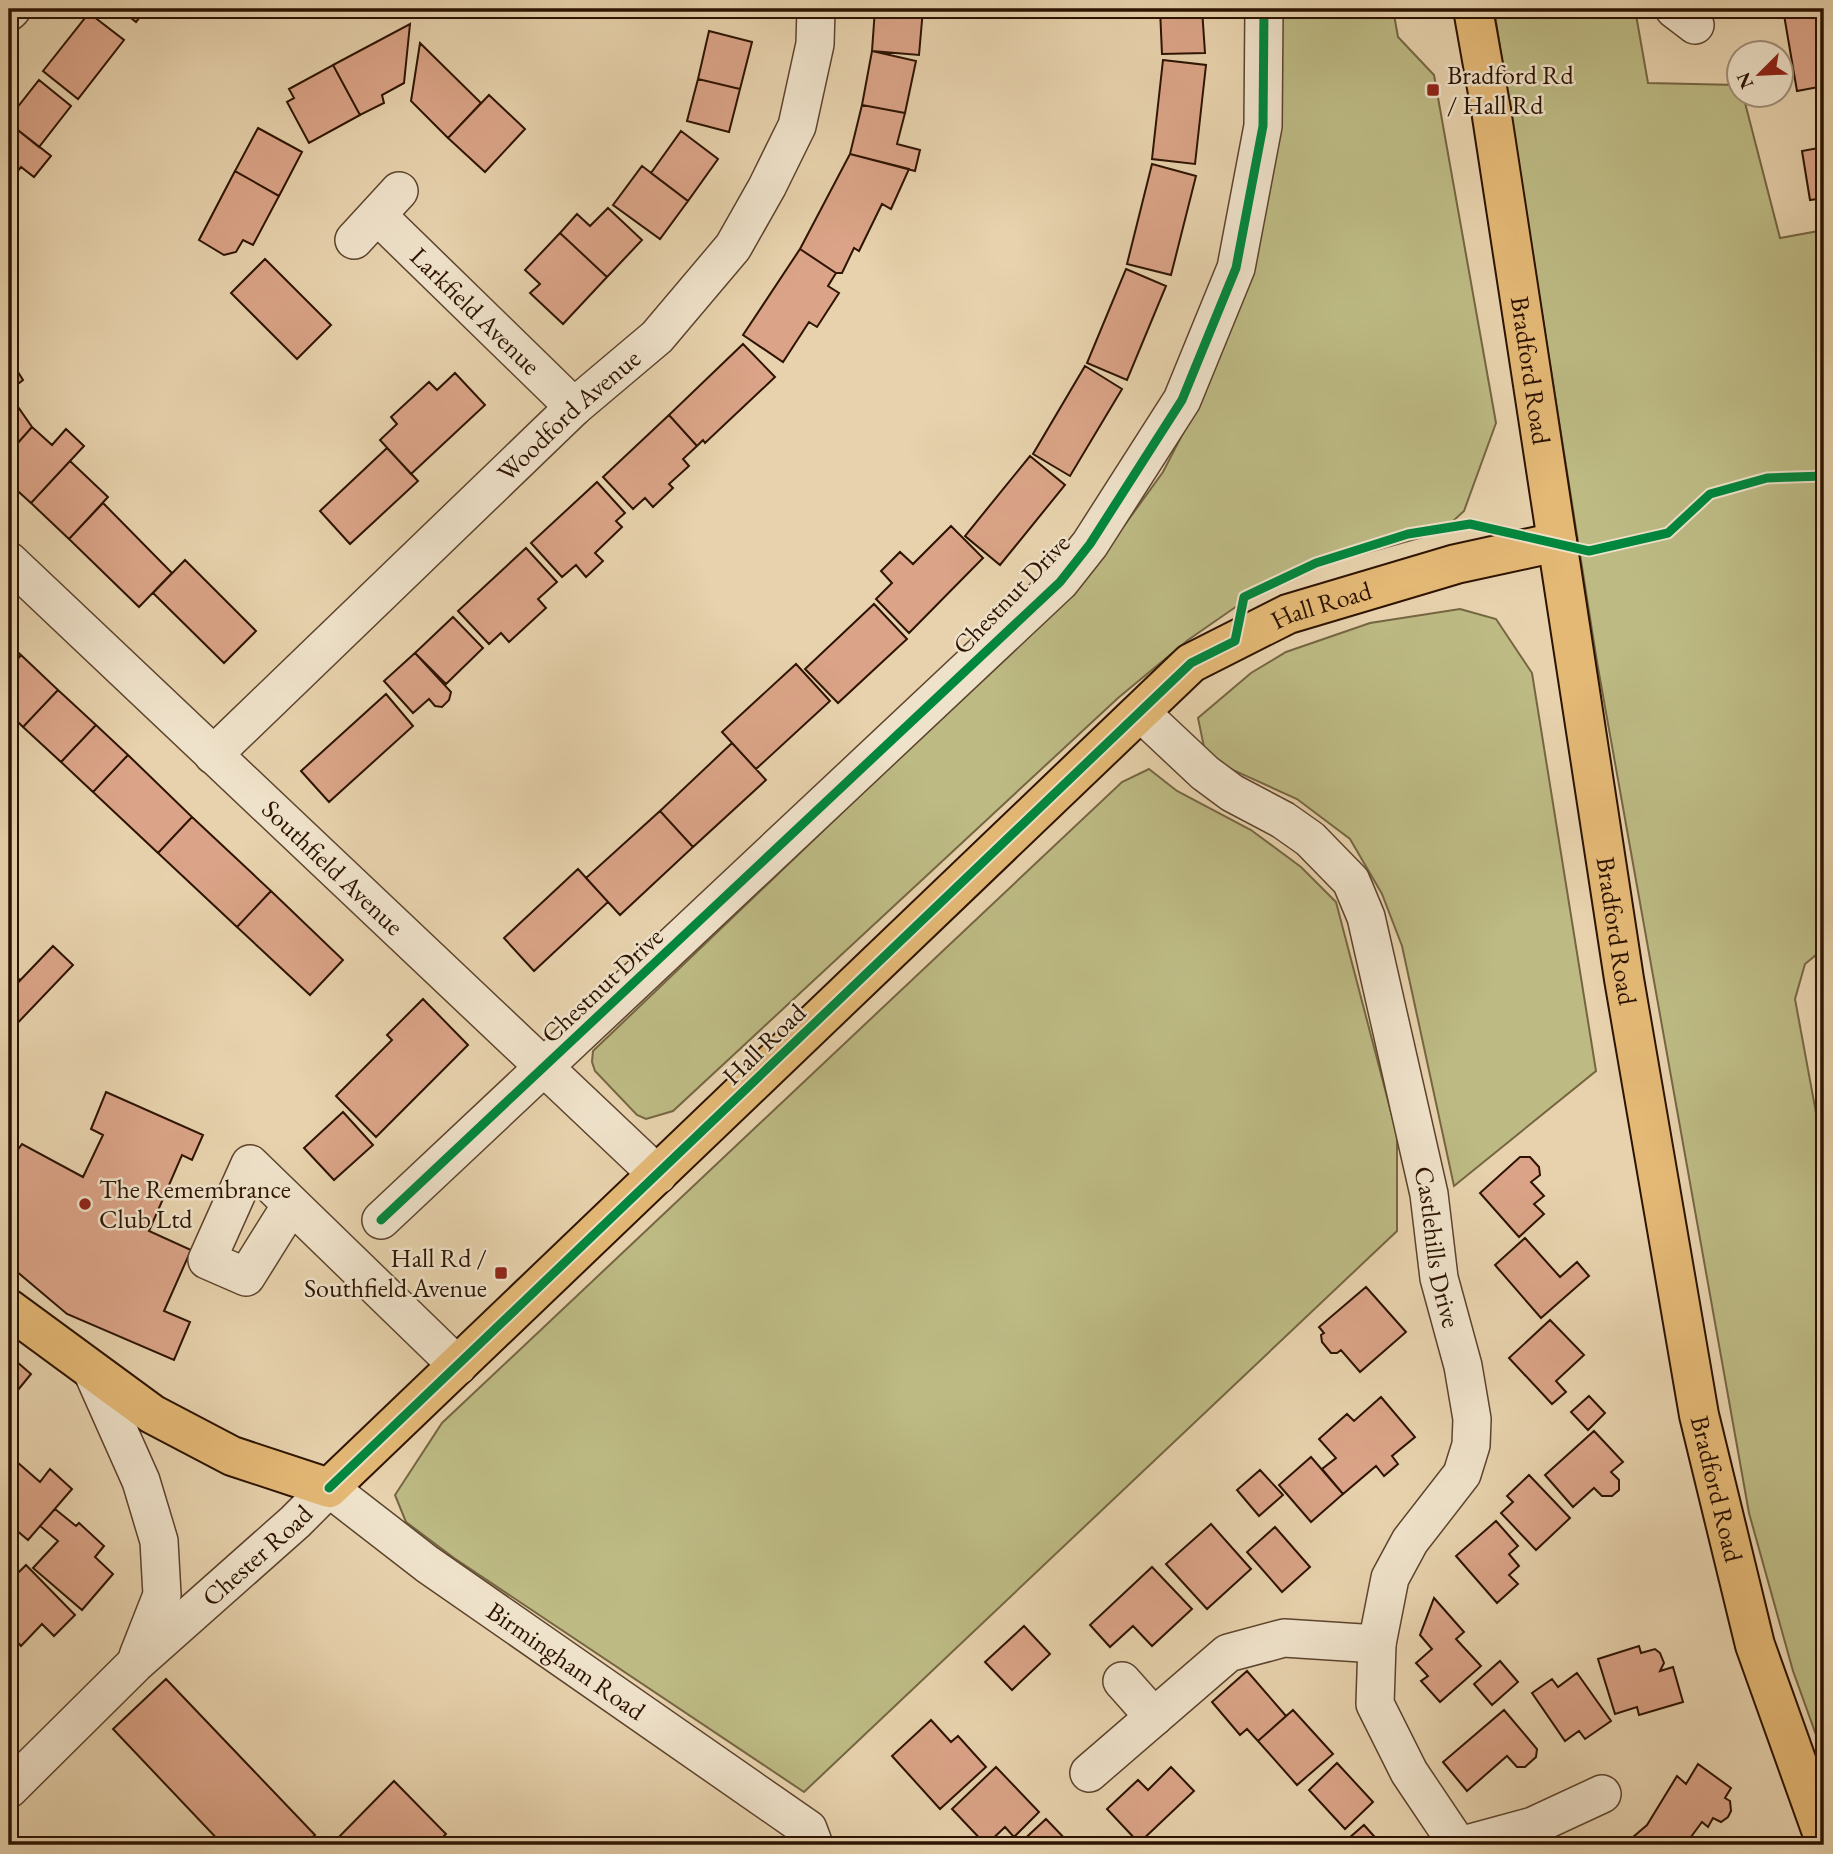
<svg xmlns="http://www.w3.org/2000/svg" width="1833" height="1854" font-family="'EB Garamond',serif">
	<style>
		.green { fill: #bdba84; stroke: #756642; stroke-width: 2 }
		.building { fill: #dba488; stroke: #2d1301; stroke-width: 2 }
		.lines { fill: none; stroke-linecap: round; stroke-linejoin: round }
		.minor-casing { stroke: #5c432c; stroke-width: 40 }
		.major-casing { stroke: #2d1301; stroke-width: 42 }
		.minor { stroke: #efe2ca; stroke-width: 37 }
		.major { stroke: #e4b976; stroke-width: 38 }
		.cycleway-casing { stroke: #efe2ca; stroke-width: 13 }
		.cycleway { stroke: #00873e; stroke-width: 9 }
		.poi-dot { fill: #8f2418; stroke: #efe2ca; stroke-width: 2.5 }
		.labels { text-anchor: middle; stroke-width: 5; stroke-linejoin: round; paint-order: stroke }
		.poi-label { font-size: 26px; fill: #2d1301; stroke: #efe2ca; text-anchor: start }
		.street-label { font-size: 26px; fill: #2d1301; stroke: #efe2ca }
	</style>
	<rect width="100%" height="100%" fill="#e7d2ad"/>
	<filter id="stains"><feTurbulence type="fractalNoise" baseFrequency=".00286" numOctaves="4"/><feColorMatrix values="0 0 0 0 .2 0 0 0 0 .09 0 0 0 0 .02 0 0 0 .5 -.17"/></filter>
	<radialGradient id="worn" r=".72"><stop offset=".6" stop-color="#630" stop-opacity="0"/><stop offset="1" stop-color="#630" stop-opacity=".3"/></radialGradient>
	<path class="green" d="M 1280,9 L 1393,9 L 1398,37 L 1434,75 L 1496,423 L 1464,511 L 1441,532 L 1318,566 L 1237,606 L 1188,640 L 1118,698 L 673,1111 L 646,1119 L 637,1115 L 595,1071 L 592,1062 L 593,1051 L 1056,608 L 1105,552 L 1163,472 L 1207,387 Z
		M 1494,9 L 1635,9 L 1648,83 L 1738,85 L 1738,94 L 1743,95 L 1780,238 L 1824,230 L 1824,952 L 1816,955 L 1805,964 L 1795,999 L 1824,1156 L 1824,1757 L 1793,1671 L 1749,1513 L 1597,662 Z
		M 1460,609 L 1496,619 L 1532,673 L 1596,1071 L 1454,1186 L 1402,946 L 1382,894 L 1350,839 L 1297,799 L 1224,766 L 1205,752 L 1198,718 L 1251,673 L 1286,652 L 1370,623 Z
		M 1149,769 L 1177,791 L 1251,830 L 1301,867 L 1336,902 L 1397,1135 L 1397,1231 L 804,1792 L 454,1558 L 406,1522 L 395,1495 L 442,1423 L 1122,782 Z"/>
	<path class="building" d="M 120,9 L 146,9 L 136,22 Z
		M 705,9 L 753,9 L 753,18 L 705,18 Z
		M 875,9 L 923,9 L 919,55 L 872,51 Z
		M 1160,9 L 1202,9 L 1205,53 L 1162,54 Z
		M 1783,9 L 1824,9 L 1824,86 L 1797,91 Z
		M 89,13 L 124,40 L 78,99 L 43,71 Z
		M 410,24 L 404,83 L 382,95 L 384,103 L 360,115 L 333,65 Z
		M 709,31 L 752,42 L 740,89 L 698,79 Z
		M 420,43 L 481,103 L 448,138 L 411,101 Z
		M 872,51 L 916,61 L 905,113 L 862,105 Z
		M 1163,60 L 1206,65 L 1195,164 L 1152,159 Z
		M 333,65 L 360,115 L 309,143 L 287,102 L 294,98 L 289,89 Z
		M 698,79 L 740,89 L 729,132 L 687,121 Z
		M 39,80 L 71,106 L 39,147 L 9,123 L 9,118 Z
		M 489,95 L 525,129 L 485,172 L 448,138 Z
		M 862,105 L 905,113 L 897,144 L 920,150 L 915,171 L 850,154 Z
		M 9,123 L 51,156 L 34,177 L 21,167 L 9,183 Z
		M 258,128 L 302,152 L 279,196 L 235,171 Z
		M 681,131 L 718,159 L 688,201 L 651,173 Z
		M 1824,147 L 1824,198 L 1810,200 L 1802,151 Z
		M 850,154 L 909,169 L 891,209 L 882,204 L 859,251 L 854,248 L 842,273 L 836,273 L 800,249 Z
		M 1152,164 L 1196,176 L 1171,275 L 1127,264 Z
		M 642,166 L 688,201 L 660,239 L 613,205 Z
		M 235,171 L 279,196 L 253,245 L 243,240 L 236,252 L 224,255 L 199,240 Z
		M 608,208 L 642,240 L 607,277 L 560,233 L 577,214 L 590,226 Z
		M 560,233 L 607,277 L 563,324 L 530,293 L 540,284 L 525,270 Z
		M 800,249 L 836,273 L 828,286 L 839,293 L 817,327 L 809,322 L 783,362 L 743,335 Z
		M 265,259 L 331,325 L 297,359 L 231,293 Z
		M 1126,269 L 1166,286 L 1127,380 L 1087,363 Z
		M 743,344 L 775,377 L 705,443 L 703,440 L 697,446 L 669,415 Z
		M 13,364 L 23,380 L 9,391 L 9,366 Z
		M 1085,366 L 1122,389 L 1070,476 L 1033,454 Z
		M 455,373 L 485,405 L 411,474 L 380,440 L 397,424 L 391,417 L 429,382 L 437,390 Z
		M 9,394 L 32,427 L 9,453 Z
		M 669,415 L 697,446 L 683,459 L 689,466 L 669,484 L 673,488 L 653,507 L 645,498 L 633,509 L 603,477 Z
		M 32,427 L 52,445 L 66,429 L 84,446 L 31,503 L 9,483 L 9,453 Z
		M 387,448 L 418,481 L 350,544 L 320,511 Z
		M 1030,456 L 1065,485 L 1000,565 L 965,536 Z
		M 70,461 L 108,497 L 69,539 L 31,503 Z
		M 597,482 L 625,513 L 616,521 L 622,527 L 595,553 L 603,561 L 586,577 L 576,565 L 562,577 L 531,543 Z
		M 103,503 L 172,573 L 139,607 L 69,539 Z
		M 951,526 L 983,558 L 909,633 L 876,599 L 892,583 L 881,571 L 900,552 L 913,564 Z
		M 526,548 L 557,582 L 538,599 L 546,608 L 509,642 L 501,633 L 489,644 L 458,611 Z
		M 185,560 L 256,631 L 224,663 L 153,593 Z
		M 874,604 L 907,639 L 838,703 L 805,669 Z
		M 453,617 L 483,648 L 446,684 L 415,653 Z
		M 9,644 L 21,655 L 9,669 Z
		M 415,653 L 451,692 L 449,700 L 442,707 L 435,706 L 429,699 L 413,713 L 384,681 Z
		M 21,655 L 58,690 L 23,727 L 9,713 L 9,669 Z
		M 796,664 L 830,701 L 756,769 L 722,732 Z
		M 58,690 L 96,725 L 61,762 L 23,727 Z
		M 386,694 L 413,726 L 329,802 L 301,771 Z
		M 96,725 L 128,755 L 93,792 L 61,762 Z
		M 732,743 L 766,780 L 693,847 L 660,811 Z
		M 128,755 L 192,817 L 158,853 L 93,792 Z
		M 660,811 L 693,847 L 620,915 L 586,878 Z
		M 192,817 L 271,891 L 237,927 L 158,853 Z
		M 578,869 L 608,902 L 534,971 L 504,938 Z
		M 271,891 L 343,960 L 310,995 L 237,927 Z
		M 53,946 L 73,965 L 9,1032 L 9,992 Z
		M 9,970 L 20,980 L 9,992 Z
		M 423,999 L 468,1045 L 376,1137 L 336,1096 L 392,1040 L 387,1035 Z
		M 106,1092 L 203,1135 L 192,1160 L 182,1155 L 149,1231 L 191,1250 L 164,1311 L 190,1322 L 174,1360 L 67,1314 L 9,1265 L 9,1162 L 22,1144 L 83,1177 L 103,1135 L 91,1129 Z
		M 343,1112 L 373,1145 L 334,1180 L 304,1148 Z
		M 1520,1157 L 1530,1157 L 1539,1167 L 1540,1175 L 1531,1182 L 1544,1196 L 1534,1204 L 1544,1214 L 1519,1237 L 1480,1193 Z
		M 1525,1238 L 1560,1277 L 1577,1262 L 1589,1276 L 1541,1318 L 1495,1265 Z
		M 1366,1287 L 1406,1332 L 1360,1372 L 1341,1350 L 1337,1353 L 1331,1353 L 1322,1342 L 1321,1335 L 1324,1333 L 1319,1327 Z
		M 1550,1320 L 1584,1355 L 1556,1381 L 1566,1392 L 1552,1404 L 1509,1358 Z
		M 9,1355 L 31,1374 L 9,1401 Z
		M 1589,1396 L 1605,1413 L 1588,1430 L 1571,1412 Z
		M 1381,1397 L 1415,1437 L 1392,1456 L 1398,1464 L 1384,1476 L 1376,1466 L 1343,1494 L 1322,1469 L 1336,1458 L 1319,1439 L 1347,1414 L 1354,1421 Z
		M 1594,1431 L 1623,1462 L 1611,1472 L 1619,1480 L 1619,1490 L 1612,1496 L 1602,1496 L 1594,1488 L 1573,1507 L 1545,1475 Z
		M 9,1455 L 40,1482 L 50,1469 L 72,1489 L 28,1540 L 9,1524 Z
		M 1311,1457 L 1343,1494 L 1311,1522 L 1279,1485 Z
		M 1260,1470 L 1283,1495 L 1259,1516 L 1237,1490 Z
		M 1529,1475 L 1570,1518 L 1536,1550 L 1501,1513 L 1513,1502 L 1507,1496 Z
		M 55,1509 L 76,1526 L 79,1523 L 104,1546 L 95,1557 L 113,1574 L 82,1610 L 33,1568 L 58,1541 L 40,1526 Z
		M 1496,1521 L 1518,1546 L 1509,1554 L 1519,1566 L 1509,1575 L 1518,1584 L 1497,1603 L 1456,1556 Z
		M 1211,1524 L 1251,1569 L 1207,1609 L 1166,1564 Z
		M 1275,1527 L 1310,1567 L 1282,1592 L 1247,1552 Z
		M 26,1565 L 75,1615 L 54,1636 L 42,1624 L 21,1646 L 9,1633 L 9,1582 Z
		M 1152,1567 L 1192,1609 L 1152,1646 L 1133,1626 L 1110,1647 L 1090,1625 Z
		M 1434,1598 L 1464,1632 L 1456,1639 L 1481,1666 L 1440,1702 L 1421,1681 L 1428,1676 L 1416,1663 L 1432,1649 L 1420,1635 Z
		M 1024,1626 L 1050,1654 L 1012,1690 L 985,1662 Z
		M 1639,1646 L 1641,1653 L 1655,1649 L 1660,1653 L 1664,1663 L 1660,1671 L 1673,1667 L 1683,1702 L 1639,1715 L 1637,1707 L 1615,1714 L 1598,1659 Z
		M 1500,1661 L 1518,1682 L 1492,1705 L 1474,1684 Z
		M 1247,1671 L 1286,1716 L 1258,1741 L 1247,1729 L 1240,1735 L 1212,1702 Z
		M 1577,1673 L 1611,1721 L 1585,1739 L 1579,1731 L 1565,1741 L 1532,1693 L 1552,1679 L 1558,1687 Z
		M 166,1679 L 315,1835 L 303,1845 L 223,1845 L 113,1729 Z
		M 1293,1710 L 1333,1754 L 1297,1785 L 1258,1741 Z
		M 1504,1710 L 1537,1749 L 1536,1757 L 1525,1767 L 1517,1767 L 1507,1756 L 1467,1791 L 1443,1762 Z
		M 931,1720 L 951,1742 L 958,1736 L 986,1767 L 940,1809 L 892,1756 Z
		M 1337,1763 L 1373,1802 L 1345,1829 L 1309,1790 Z
		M 1698,1764 L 1731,1788 L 1725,1798 L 1730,1801 L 1731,1811 L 1728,1817 L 1721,1822 L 1713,1818 L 1708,1827 L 1702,1822 L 1685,1845 L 1628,1845 L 1626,1843 L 1647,1825 L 1677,1776 L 1686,1784 Z
		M 996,1767 L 1039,1812 L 1014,1837 L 1005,1827 L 986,1845 L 952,1809 Z
		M 1171,1767 L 1194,1791 L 1139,1843 L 1107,1809 L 1138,1780 L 1148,1790 Z
		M 394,1781 L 446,1834 L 435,1845 L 331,1845 Z
		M 1046,1819 L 1071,1845 L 1018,1845 Z
		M 1364,1825 L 1381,1844 L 1379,1845 L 1341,1845 Z
		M 9,1829 L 23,1845 L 9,1845 Z"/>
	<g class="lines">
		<g class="minor-casing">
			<g id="minor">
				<path d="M 1674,9 L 1695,25"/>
				<path d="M 9,12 L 12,9"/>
				<path id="s1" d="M 378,216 L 574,407"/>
				<path d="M 354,240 L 399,191"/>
				<path id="s2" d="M 9,561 L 658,1175"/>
				<path id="s3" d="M 1140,712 L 1205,773 L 1232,793 L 1283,820 L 1310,839 L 1351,881 L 1366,917 L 1429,1194 L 1439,1278 L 1463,1366 L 1472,1419 L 1471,1445 L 1462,1474 L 1410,1541 L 1390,1578 L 1377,1644 L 1375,1704 L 1409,1772 L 1458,1845"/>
				<path id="s4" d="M 213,755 L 574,407 L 657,337 L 733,247 L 767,187 L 797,126 L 815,44 L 816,9"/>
				<path d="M 291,1205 L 246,1277 L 207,1260 L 250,1164 L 458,1366"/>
				<path d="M 381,1220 L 1060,582 L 1090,544 L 1182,400 L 1236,268 L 1263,126 L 1264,9"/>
				<path d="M 92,1371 L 141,1481 L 159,1541 L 162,1595 L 138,1656"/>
				<path d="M 1122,1681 L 1154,1717"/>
				<path d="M 1089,1773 L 1228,1653 L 1284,1638 L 1377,1644"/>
				<path id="s5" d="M 9,1789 L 135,1664 L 295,1522 L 329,1488 L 427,1564 L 808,1829 L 814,1845"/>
				<path d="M 1463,1845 L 1533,1826 L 1602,1794"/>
			</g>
		</g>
		<g class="major-casing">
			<g id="major">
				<path id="s6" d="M 1473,9 L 1491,110 L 1624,979 L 1699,1415 L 1755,1645 L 1824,1838"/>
				<path id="s7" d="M 9,1309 L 152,1414 L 232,1456 L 329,1488 L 1191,663 L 1288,614 L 1456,564 L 1557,542"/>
			</g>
		</g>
		<use href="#minor" class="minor"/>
		<use href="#major" class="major"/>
		<g class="cycleway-casing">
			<path id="cycleway" d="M 381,1220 L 1060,582 L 1090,544 L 1182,400 L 1236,268 L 1263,126 L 1264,9
				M 329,1488 L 1191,663 L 1235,641 L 1244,597 L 1316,563 L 1408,534 L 1470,524 L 1589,551 L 1668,533 L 1710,494 L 1767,478 L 1824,476"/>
		</g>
		<use href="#cycleway" class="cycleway"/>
	</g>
	<g class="poi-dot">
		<rect x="1426" y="83" width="14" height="14" rx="3.5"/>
		<circle cx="85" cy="1204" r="7"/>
		<rect x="494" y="1266" width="14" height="14" rx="3.5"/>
	</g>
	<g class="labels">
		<g class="poi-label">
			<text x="1447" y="84">Bradford Rd<tspan x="1447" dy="30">/ Hall Rd</tspan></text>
			<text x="99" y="1198">The Remembrance<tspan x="99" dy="30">Club Ltd</tspan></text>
			<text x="487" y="1267" text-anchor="end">Hall Rd /<tspan x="487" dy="30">Southfield Avenue</tspan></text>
		</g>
		<g class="street-label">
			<text dy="9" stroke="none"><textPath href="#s1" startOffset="136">Larkfield Avenue</textPath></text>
			<text dy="9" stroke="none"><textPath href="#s6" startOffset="366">Bradford Road</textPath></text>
			<text dy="9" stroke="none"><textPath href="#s4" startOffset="492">Woodford Avenue</textPath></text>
			<text transform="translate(1011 594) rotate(-46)" y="9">Chestnut Drive</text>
			<text dy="9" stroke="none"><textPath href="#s7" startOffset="1706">Hall Road</textPath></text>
			<text dy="9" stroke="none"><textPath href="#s2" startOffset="446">Southfield Avenue</textPath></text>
			<text dy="9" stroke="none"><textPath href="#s6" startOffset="933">Bradford Road</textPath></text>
			<text transform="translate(602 985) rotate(-43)" y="9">Chestnut Drive</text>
			<text transform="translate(764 1044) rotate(-44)" y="9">Hall Road</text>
			<text dy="9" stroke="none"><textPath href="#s3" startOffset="649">Castlehills Drive</textPath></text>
			<text dy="9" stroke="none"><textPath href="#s6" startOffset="1500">Bradford Road</textPath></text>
			<text dy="9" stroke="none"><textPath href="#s5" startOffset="341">Chester Road</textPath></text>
			<text dy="9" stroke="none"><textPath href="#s5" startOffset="733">Birmingham Road</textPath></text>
		</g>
	</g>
	<rect width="1833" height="1854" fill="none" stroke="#e7d2ad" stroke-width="35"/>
	<rect x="10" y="10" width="1812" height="1833" fill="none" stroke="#2d1301" stroke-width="3.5"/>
	<rect x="18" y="18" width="1798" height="1819" fill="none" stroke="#2d1301" stroke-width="2"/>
	<g transform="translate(1760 74) rotate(246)"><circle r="33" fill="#efe2ca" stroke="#a18f7a" stroke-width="2"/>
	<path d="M0-5L12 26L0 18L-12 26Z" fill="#8f2418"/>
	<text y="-10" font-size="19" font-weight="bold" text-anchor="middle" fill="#2d1301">N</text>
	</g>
	<rect width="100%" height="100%" filter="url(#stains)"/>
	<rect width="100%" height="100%" fill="url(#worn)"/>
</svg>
